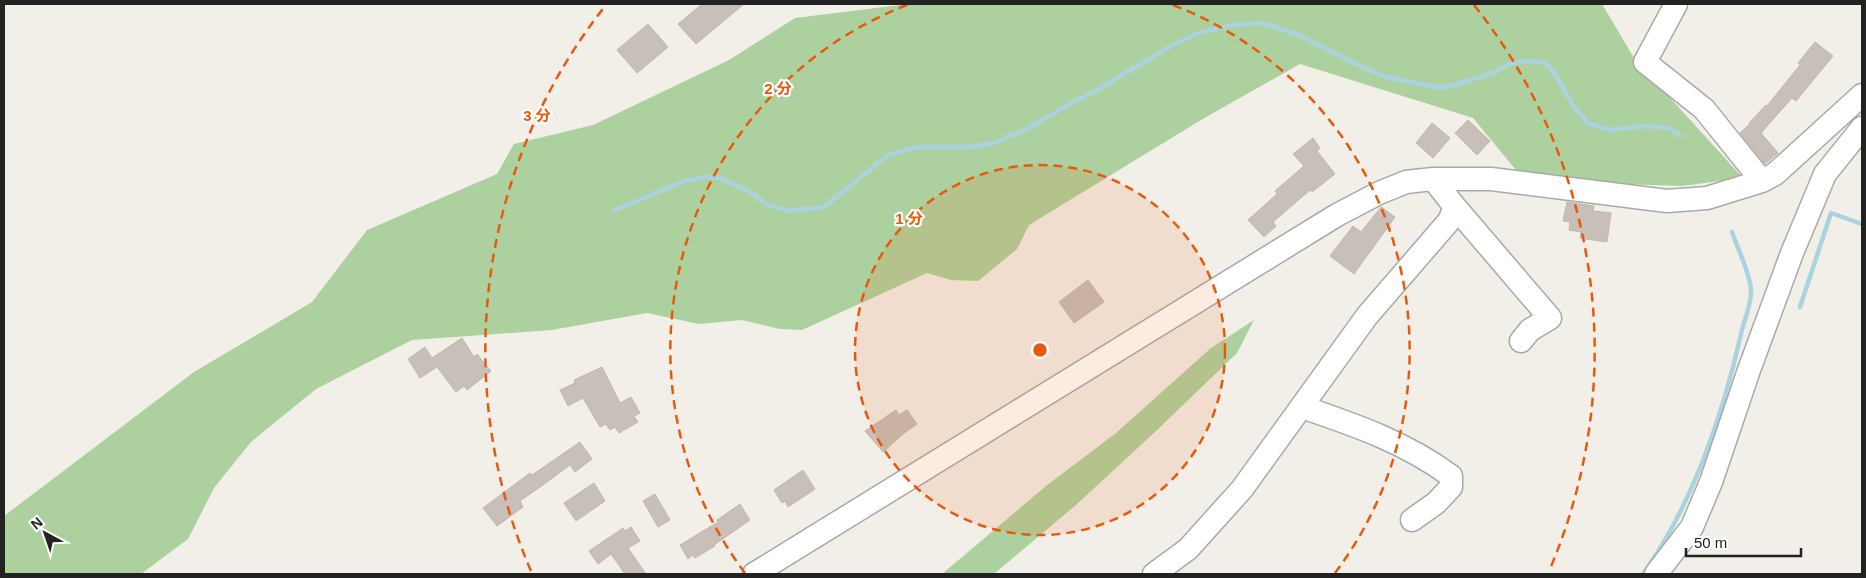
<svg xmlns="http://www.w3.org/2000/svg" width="1866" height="578" font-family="Arial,'Noto Sans JP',sans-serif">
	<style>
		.forest { fill: #add19e }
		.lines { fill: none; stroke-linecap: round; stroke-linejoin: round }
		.stream { stroke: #aad3df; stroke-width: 4.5 }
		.building { fill: #c7bfb8; stroke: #c4b6ab }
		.minor-casing { stroke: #a9a9a9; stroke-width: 25 }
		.minor { stroke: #fff; stroke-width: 22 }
		.ring { fill: none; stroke: #e8590c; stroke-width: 2.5; stroke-dasharray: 9 6 }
		.centre { fill: #e8590c; stroke: #fff; stroke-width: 2.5 }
		.ring-label { font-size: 15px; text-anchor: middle; font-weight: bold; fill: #e8590c; stroke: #fff; stroke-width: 4.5; stroke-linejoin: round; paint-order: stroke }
	</style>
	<rect width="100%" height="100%" fill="#f2efe9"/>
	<path class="forest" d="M 908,4 L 1602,4 L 1634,58 L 1743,178 L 1682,186 L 1525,181 L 1473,118 L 1300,64 L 1201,120 L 1029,225 L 1017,249 L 978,281 L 951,280 L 927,273 L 802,330 L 780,329 L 742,320 L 699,324 L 647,313 L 552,330 L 412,340 L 316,389 L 251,442 L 214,488 L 188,539 L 141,574 L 4,574 L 4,516 L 194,372 L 312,302 L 367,230 L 497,174 L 514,144 L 593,125 L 729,60 L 795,18 Z
		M 1254,320 L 1237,353 L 1156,431 L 1077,504 L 994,574 L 942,574 L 1046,486 L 1116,433 L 1211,348 Z"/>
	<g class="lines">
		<path class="stream" d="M 613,211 L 684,181 L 707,177 L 720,178 L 746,190 L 768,205 L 790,211 L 824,207 L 888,155 L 917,147 L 970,147 L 993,143 L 1025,130 L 1073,102 L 1092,93 L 1171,46 L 1198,33 L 1232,25 L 1263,23 L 1299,35 L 1356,64 L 1386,77 L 1440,88 L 1458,84 L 1495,72 L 1509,64 L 1526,61 L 1545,62 L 1556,76 L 1573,105 L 1588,123 L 1609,130 L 1645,126 L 1669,128 L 1680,136
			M 1800,307 L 1831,213 L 1862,224
			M 1643,574 C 1692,506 1723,415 1741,334 C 1744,320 1752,304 1751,289 C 1749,270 1738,250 1732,232"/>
	</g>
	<path class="building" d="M 702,4 L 744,4 L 696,44 L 678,24 Z
		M 648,24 L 668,47 L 637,73 L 617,50 Z
		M 1815,42 L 1833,56 L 1796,101 L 1792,98 L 1761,133 L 1778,153 L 1765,164 L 1740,133 L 1750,124 L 1749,123 L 1766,105 L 1767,106 L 1800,65 L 1798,63 Z
		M 1468,120 L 1490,141 L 1477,155 L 1455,133 Z
		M 1432,123 L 1450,138 L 1433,158 L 1416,143 Z
		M 1313,138 L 1320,148 L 1317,151 L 1335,174 L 1312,192 L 1310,190 L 1273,222 L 1276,226 L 1264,237 L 1248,220 L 1277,194 L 1275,191 L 1304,166 L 1293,154 Z
		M 1567,202 L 1594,206 L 1593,211 L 1611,213 L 1607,242 L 1580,238 L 1581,232 L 1569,230 L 1570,222 L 1563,221 Z
		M 1381,207 L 1395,217 L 1354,274 L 1330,256 L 1353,226 L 1361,232 Z
		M 1088,280 L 1104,302 L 1074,323 L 1059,302 Z
		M 462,338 L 474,357 L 477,354 L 491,371 L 467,390 L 464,386 L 456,392 L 437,367 L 420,378 L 408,359 L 425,347 L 432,358 Z
		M 602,367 L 620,403 L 631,397 L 640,413 L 634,416 L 638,422 L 619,433 L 615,427 L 610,430 L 606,424 L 600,427 L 583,398 L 568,406 L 560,390 L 575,383 L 574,380 Z
		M 896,410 L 899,415 L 907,410 L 917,424 L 903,434 L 883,452 L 865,431 Z
		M 580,442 L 592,459 L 575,472 L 570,465 L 543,485 L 520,501 L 523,507 L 497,526 L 483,508 L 530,473 L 532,475 Z
		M 803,470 L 815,489 L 788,507 L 785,501 L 782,503 L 774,490 Z
		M 594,483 L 605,501 L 576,521 L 564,503 Z
		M 655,494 L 670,520 L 658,527 L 643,501 Z
		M 740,504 L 750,520 L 714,545 L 715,546 L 695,558 L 693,555 L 688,559 L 680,545 L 718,522 L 717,520 Z
		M 631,527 L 640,541 L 628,548 L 646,574 L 625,574 L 611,554 L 598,564 L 589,551 L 623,528 L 625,531 Z"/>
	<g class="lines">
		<g class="minor-casing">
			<path id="minor" d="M 1676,4 L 1645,62 L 1704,109 L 1762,181
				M 1455,207 L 1550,318 L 1530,330 L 1521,341
				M 1302,407 C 1355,425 1405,442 1451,476 L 1451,487 L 1436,503 L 1412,520
				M 754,574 L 1337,215 L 1379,193 L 1406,182 L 1433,179 L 1491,179 L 1667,201 L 1707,198 L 1762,181 L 1775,174 L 1862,95
				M 1154,574 L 1188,549 L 1242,489 L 1367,316 L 1449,221 L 1455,207 L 1433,179
				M 1656,574 L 1692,527 L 1711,482 L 1749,370 L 1792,253 L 1825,174 L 1862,128"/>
		</g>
		<use href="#minor" class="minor"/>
	</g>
	<circle cx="1040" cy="350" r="185" fill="#e8590c" fill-opacity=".12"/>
	<g class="ring">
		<circle cx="1040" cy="350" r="185"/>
		<path d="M745 573A370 370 0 0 1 907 5M1173 5A370 370 0 0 1 1335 573"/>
		<path d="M531 571A555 555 0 0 1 606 5M1474 5A555 555 0 0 1 1549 571"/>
	</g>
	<circle cx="1040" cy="350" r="8" class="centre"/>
	<g class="ring-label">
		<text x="778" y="94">2 分</text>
		<text x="537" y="121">3 分</text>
		<text x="909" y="224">1 分</text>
	</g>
	<rect width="1866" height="578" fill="none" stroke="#222222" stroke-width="10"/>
	<g transform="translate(45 533) rotate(320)" stroke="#ffffff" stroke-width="4" paint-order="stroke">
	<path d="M0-4L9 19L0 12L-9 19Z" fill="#222222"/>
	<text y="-8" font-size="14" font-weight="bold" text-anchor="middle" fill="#222222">N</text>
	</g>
	<path d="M1686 548v8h115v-8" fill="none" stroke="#222222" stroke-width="2.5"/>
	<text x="1694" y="548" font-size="15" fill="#222222" stroke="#ffffff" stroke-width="4" paint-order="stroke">50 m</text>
</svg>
